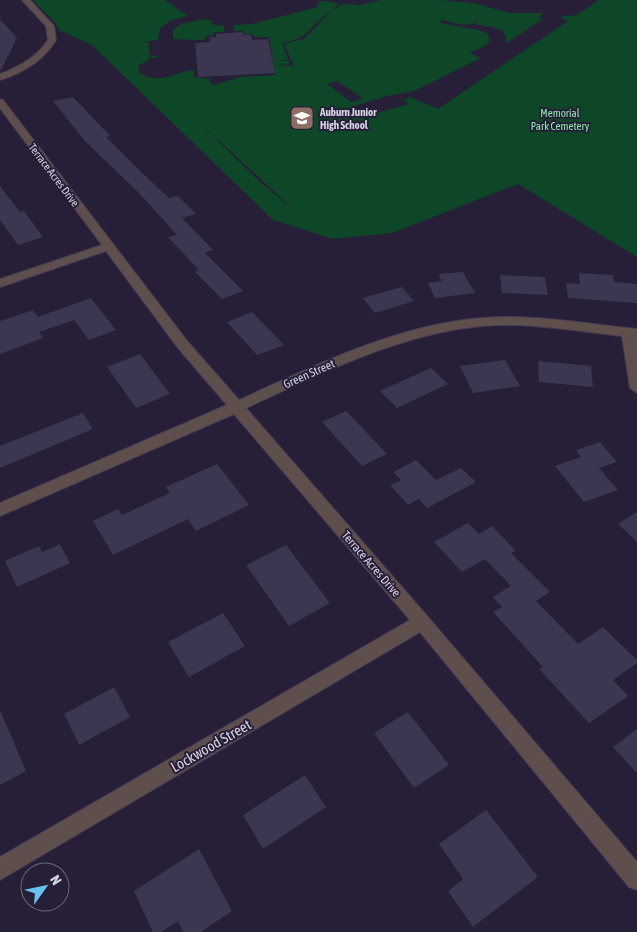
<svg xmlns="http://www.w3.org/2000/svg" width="637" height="932" font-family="'Asap Condensed',sans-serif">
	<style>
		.green { fill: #0e4628; fill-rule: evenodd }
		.building { fill: #3d3650 }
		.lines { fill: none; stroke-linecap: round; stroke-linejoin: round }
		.minor-casing { stroke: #423c53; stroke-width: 2 }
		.minor { fill: #5e4f4d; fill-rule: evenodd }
		.labels { text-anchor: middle; stroke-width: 4; stroke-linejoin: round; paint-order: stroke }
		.far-poi-label { font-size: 11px; font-weight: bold; fill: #d6d3e3; stroke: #261f37; text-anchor: start }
		.far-park-label { font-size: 11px; fill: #89ecad; stroke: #261f37 }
		.far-street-label { font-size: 11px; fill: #d6d3e3; stroke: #261f37 }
		.street-label { font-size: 12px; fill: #d6d3e3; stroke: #261f37 }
		.near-street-label { font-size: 15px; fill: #d6d3e3; stroke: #261f37 }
	</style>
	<rect width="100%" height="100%" fill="#261f37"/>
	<path class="green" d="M 33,0 L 165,0 L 188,16 L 172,20 L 160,28 L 158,40 L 144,42 L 149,43 L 149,55 L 159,56 L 155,58 L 149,57 L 149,60 L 138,66 L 139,72 C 158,87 175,71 194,70 L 194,77 L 210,79 L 210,83 L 214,85 L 240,77 L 275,75 L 273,61 L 289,61 L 289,64 L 276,65 L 296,66 L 293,64 L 284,44 L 304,39 L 330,12 C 308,26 310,39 282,43 L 288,60 L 273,61 L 269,37 L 254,37 L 253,34 L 245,34 L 244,31 L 234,31 L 233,25 L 252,24 L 318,7 L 315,5 L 321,3 L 317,1 C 326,0 332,2 339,4 L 331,11 L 343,4 L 359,5 L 382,0 L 440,0 L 474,3 L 509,13 L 542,13 L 539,17 L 543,19 L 508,42 L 505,42 L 506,37 L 502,30 L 488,26 L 483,28 L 485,25 L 476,25 L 477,23 L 473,22 L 475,23 C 466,27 455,23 441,20 L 440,22 L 444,24 L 479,30 L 488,34 L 490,41 L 485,46 L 469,53 L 481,58 L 414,91 L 387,96 L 349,108 L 352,110 L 361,108 L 370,115 L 409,104 L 402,99 L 398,100 L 408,99 L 408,96 L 438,109 L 568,21 L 560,17 L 568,15 L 575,16 L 599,0 L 637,0 L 637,257 L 518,184 L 392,233 L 333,239 L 273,220 L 92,45 L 59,30 L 56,24 ZM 337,81 L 362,98 L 362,99 L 351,102 L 327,84 ZM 200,123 L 295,211 L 261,183 Z
		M 203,19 L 213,21 L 210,24 L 224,26 L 224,32 L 214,32 L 214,35 L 207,36 L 204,40 L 173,39 L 173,30 L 181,24 Z"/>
	<path class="building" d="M 0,19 L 17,38 L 0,72 Z
		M 243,32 L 244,35 L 251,35 L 252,40 L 268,39 L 275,73 L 198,77 L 195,43 L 210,42 L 210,37 L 216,37 L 216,34 Z
		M 73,97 L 110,136 L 106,137 L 138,169 L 169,198 L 178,196 L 196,214 L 182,218 L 213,250 L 205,253 L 243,291 L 222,299 L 195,272 L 199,270 L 168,237 L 177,235 L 140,194 L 86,142 L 53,101 Z
		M 0,186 L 20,212 L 24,211 L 43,237 L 18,245 L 0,220 Z
		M 463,272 L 475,293 L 435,298 L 428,283 L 442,281 L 438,274 Z
		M 579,273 L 613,275 L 614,282 L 637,284 L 637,303 L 568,298 L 566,283 L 580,284 Z
		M 500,275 L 545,277 L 548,295 L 502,293 Z
		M 402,287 L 414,301 L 375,313 L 363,298 Z
		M 91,298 L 116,330 L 89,340 L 74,320 L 39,332 L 43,338 L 0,354 L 0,321 L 33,310 L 38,317 Z
		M 252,312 L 284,345 L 257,355 L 227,322 Z
		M 140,354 L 170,394 L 136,408 L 107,367 Z
		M 505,360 L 520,386 L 473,393 L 460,366 Z
		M 538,361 L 591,366 L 593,387 L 539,382 Z
		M 431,368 L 448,384 L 397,408 L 380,391 Z
		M 346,411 L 387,454 L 362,466 L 322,422 Z
		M 83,413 L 93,429 L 0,468 L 0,446 Z
		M 600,442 L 617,462 L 599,468 L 618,490 L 584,502 L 555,466 L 581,457 L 576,450 Z
		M 416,460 L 436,480 L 461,468 L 476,482 L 427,508 L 419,499 L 408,505 L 390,485 L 401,480 L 393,472 Z
		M 217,464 L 249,505 L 196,531 L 188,519 L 113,555 L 93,521 L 118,509 L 122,515 L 170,493 L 166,487 Z
		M 637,512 L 637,542 L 618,524 Z
		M 468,523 L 479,534 L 492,526 L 516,551 L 511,553 L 550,592 L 536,601 L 578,644 L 603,627 L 637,660 L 637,663 L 613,680 L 628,696 L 589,723 L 539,669 L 543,667 L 493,612 L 502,607 L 493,597 L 511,586 L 485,559 L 462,572 L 434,542 Z
		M 60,544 L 70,563 L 17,587 L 5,561 L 39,546 L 42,552 Z
		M 286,545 L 330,603 L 289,626 L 246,565 Z
		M 223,613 L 245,646 L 189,677 L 168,642 Z
		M 114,687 L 130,717 L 79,745 L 64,714 Z
		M 0,710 L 26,771 L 0,785 Z
		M 408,712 L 449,765 L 414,788 L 374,733 Z
		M 637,729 L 637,773 L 613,747 Z
		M 305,775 L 326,807 L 263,849 L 243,815 Z
		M 486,810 L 538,877 L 473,927 L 448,891 L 463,879 L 439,844 Z
		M 199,849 L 232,911 L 201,932 L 183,932 L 178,921 L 161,932 L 153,932 L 134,891 Z"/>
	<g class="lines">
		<g class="minor-casing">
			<path id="minor" d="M 22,0 L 30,0 L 54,26 L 56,40 C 43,61 23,73 0,80 L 0,74 C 19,67 37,57 48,40 L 46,26 Z
				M 0,99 L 3,100 L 188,342 L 239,400 C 316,365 396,325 482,318 C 533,314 586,324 637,329 L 637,393 L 630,388 L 622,336 C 576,331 528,322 482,326 C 398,334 321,374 246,408 L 428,617 L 637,862 L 637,890 L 629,887 L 420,632 L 0,880 L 0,857 L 410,620 L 234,414 L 0,516 L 0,503 L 227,405 L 178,348 L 106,251 L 0,287 L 0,279 L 102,245 L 0,108 Z"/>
		</g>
		<use href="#minor" class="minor"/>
	</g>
	<defs>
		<g id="school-square" transform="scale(1.25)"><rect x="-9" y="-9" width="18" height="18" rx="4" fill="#8d6e63" stroke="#261f37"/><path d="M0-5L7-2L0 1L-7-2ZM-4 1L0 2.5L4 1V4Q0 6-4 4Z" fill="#fff"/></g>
	</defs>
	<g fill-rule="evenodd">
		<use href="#school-square" x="302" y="118"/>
	</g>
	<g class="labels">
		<g class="far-poi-label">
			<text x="320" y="116">Auburn Junior<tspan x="320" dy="13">High School</tspan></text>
		</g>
		<g class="far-park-label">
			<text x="560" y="117">Memorial<tspan x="560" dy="13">Park Cemetery</tspan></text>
		</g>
		<g class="far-street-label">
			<text transform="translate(54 175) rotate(53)" y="4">Terrace Acres Drive</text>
		</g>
		<g class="street-label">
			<text transform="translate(309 374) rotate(-24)" y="4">Green Street</text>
			<text transform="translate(371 564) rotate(49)" y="4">Terrace Acres Drive</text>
		</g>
		<g class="near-street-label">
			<text transform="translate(211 746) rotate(-30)" y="5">Lockwood Street</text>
		</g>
	</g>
	<g transform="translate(45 887) rotate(57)"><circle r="24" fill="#261f37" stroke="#6c677c"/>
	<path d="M0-4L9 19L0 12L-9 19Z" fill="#69c3f1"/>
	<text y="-8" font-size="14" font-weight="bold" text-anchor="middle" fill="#d6d3e3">N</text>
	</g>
</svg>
